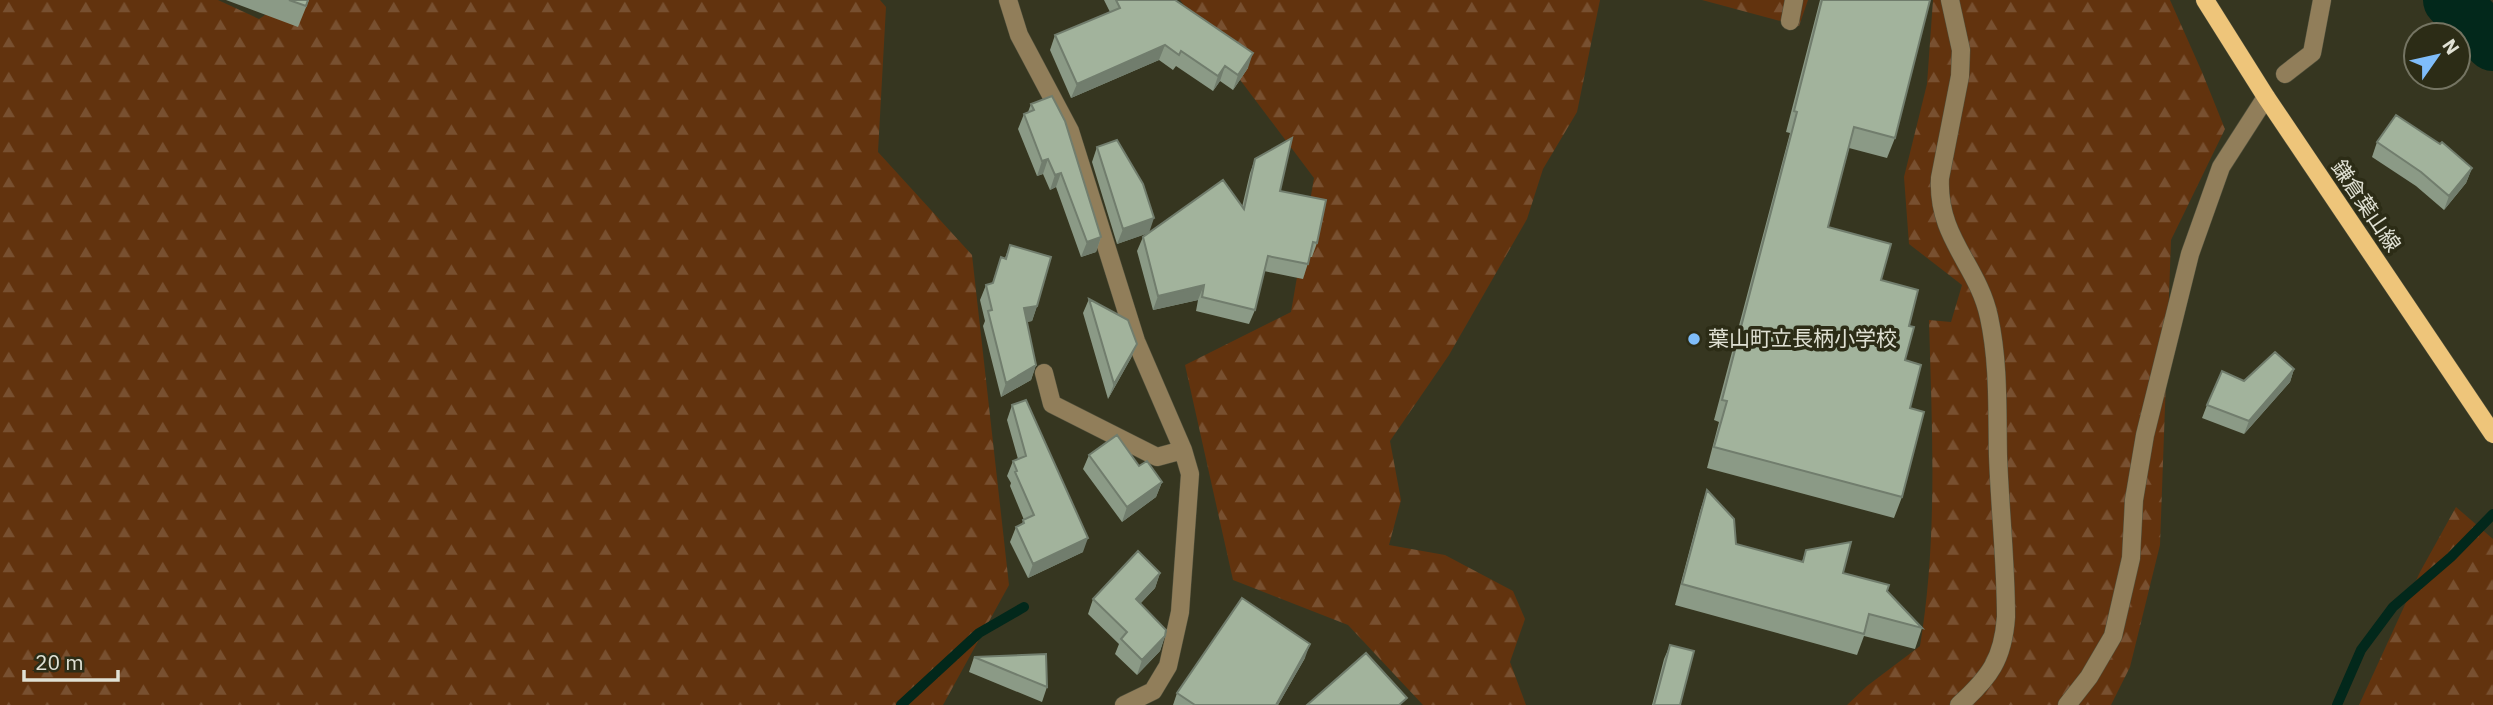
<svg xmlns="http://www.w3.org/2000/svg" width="2493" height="705" font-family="'IBM Plex Sans','Noto Sans JP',sans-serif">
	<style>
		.forest { fill: url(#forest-firs) }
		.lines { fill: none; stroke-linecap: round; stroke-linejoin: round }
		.stream { stroke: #02281b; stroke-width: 10 }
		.river { stroke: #02281b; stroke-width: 56 }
		.minor-casing { stroke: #51513d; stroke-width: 19 }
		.major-casing { stroke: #51513d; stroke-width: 19 }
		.minor { stroke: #917e5a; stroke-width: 18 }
		.major { stroke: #eec57a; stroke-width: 18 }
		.wall { fill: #8b9a86 }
		.shaded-wall { fill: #717d6d }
		.building { fill: #a2b39c; stroke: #717d6d; stroke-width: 2 }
		.poi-dot { fill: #7fbdfa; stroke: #2c2c16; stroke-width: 2.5 }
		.labels { text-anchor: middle; stroke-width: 7; stroke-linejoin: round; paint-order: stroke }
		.street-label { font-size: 21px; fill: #e0e1d4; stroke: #2c2c16 }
		.poi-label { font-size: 21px; fill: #e0e1d4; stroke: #2c2c16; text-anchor: start }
	</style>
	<defs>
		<pattern id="forest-firs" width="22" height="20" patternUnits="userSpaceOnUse" patternTransform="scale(1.75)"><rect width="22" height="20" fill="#62330e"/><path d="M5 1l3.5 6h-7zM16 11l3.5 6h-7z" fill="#785030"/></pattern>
	</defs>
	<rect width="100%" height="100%" fill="#363620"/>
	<path class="forest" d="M 0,0 L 218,0 L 259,19 L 288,0 L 880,0 L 886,7 L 878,152 L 972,255 L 1009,585 L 943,705 L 0,705 Z
		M 1180,0 L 1600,0 L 1577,112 L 1543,169 L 1527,219 L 1449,355 L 1390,441 L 1401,500 L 1389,545 L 1445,555 L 1513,591 L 1525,619 L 1510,662 L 1526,705 L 1423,705 L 1348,625 L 1233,580 L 1185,365 L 1291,312 L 1314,178 Z
		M 1702,0 L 1808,0 L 1799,26 Z
		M 1933,0 L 2170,0 L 2202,72 L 2225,129 L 2171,240 L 2160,545 L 2130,667 L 2111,705 L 1847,705 L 1867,686 L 1920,646 C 1938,537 1932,429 1929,320 L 1951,322 L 1962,285 L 1909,244 L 1904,177 L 1927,84 Z
		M 2456,507 L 2493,539 L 2493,705 L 2359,705 L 2420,572 Z"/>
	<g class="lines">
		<path class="stream" d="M 901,705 L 979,633 L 1024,607
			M 2337,705 L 2361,650 L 2393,607 L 2451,557 L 2493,514"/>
		<path class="river" d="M 2451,0 L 2493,43"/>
		<g class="minor-casing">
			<path id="minor" d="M 1008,0 L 1019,35 L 1070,131 L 1136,341 L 1183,450 L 1190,474 L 1180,612 L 1168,666 L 1153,691 L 1124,705
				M 1950,0 L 1961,50 L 1960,76 L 1940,178 C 1937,238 1978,265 1989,317 C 1999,363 1997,410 1998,456 C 2000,510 2006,563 2006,617 C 2003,659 1990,677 1959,705
				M 1790,21 L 1794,0
				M 2285,74 L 2312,53 L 2322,0
				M 1044,373 L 1052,404 L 1157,457 L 1183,450
				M 2067,705 L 2089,677 L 2113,636 L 2131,558 L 2134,500 L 2145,435 L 2190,254 L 2221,167 L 2266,97"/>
		</g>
		<g class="major-casing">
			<path id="major" d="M 2205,0 L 2266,97 L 2493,434"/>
		</g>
		<use href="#minor" class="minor"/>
		<use href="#major" class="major"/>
	</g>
	<path class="wall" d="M 226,0 L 309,0 L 298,27 Z
		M 1104,0 L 1175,0 L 1248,68 L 1233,90 L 1220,81 L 1213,91 L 1176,66 L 1173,70 L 1159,60 L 1071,98 L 1050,50 L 1055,35 L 1110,12 Z
		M 1820,0 L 1930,0 L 1895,138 L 1887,158 L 1849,148 L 1828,227 L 1881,280 L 1909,326 L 1905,360 L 1910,408 L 1902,497 L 1894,518 L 1707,468 L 1719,422 L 1714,420 L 1790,133 L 1786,132 Z
		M 1031,104 L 1101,237 L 1096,252 L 1081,257 L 1056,187 L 1050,190 L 1043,174 L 1037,176 L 1018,129 L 1024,114 L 1028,112 Z
		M 2377,142 L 2472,168 L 2466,183 L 2444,210 L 2416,186 L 2372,157 Z
		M 1097,147 L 1149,232 L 1242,207 L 1250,173 L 1255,159 L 1317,243 L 1312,257 L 1310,257 L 1303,279 L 1264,271 L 1255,310 L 1249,324 L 1196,311 L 1198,300 L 1153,310 L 1137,251 L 1143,237 L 1148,233 L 1117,244 L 1092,162 Z
		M 1010,245 L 1037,306 L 1032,321 L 1027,322 L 1036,365 L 1031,380 L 1001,397 L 983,326 L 985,321 L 980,300 L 986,285 L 992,284 L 1001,257 L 1005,258 Z
		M 1089,299 L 1137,344 L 1131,358 L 1108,399 L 1083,313 Z
		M 2294,369 L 2290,382 L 2244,434 L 2202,418 L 2207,405 L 2244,381 Z
		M 1012,405 L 1083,552 L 1028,578 L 1010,542 L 1016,527 L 1021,525 L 1024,520 L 1010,486 L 1011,483 L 1007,476 L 1013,461 L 1018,459 L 1007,420 Z
		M 1089,455 L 1139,466 L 1162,482 L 1156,497 L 1122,522 L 1083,469 Z
		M 1707,490 L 1736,544 L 1802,562 L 1806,550 L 1843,573 L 1887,591 L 1922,628 L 1915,649 L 1864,636 L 1857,655 L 1675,605 L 1700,511 Z
		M 1160,573 L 1155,588 L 1140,604 L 1165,636 L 1160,651 L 1137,675 L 1115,654 L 1119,644 L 1088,614 L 1093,599 Z
		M 1670,645 L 1680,705 L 1652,705 L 1664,659 Z
		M 974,657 L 1047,687 L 1042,702 L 969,672 Z
		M 1305,658 L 1278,705 L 1173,705 L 1177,693 Z"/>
	<path class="shaded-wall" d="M 1165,45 L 1159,60 L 1071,98 L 1077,84 Z
		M 1253,53 L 1248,68 L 1233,90 L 1238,75 Z
		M 1225,66 L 1220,81 L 1213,91 L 1218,76 Z
		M 1048,159 L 1043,174 L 1037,176 L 1042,161 Z
		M 2472,168 L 2466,183 L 2444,210 L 2449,196 Z
		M 1061,173 L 1056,187 L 1050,190 L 1055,175 Z
		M 1154,218 L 1149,233 L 1117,244 L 1123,229 Z
		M 1101,237 L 1096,252 L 1081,257 L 1087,242 Z
		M 1204,285 L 1198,300 L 1153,310 L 1158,296 Z
		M 1037,306 L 1032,321 L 1019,323 L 1024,308 Z
		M 1137,344 L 1131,358 L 1108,399 L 1114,384 Z
		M 1036,365 L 1031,380 L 1001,397 L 1006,383 Z
		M 2294,369 L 2290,382 L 2244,434 L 2249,421 Z
		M 1162,482 L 1156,497 L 1122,522 L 1127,507 Z
		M 1088,538 L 1083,552 L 1028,578 L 1033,564 Z
		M 1160,573 L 1155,588 L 1130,614 L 1136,599 Z
		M 1165,636 L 1160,651 L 1137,675 L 1142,660 Z
		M 1310,644 L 1305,658 L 1278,705 L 1276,705 Z"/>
	<path class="building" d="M 289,0 L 308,0 L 306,6 Z
		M 1116,0 L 1175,0 L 1253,53 L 1238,75 L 1225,66 L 1218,76 L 1181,51 L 1179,55 L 1165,45 L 1077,84 L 1055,35 L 1120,8 Z
		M 1822,0 L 1930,0 L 1895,138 L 1854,127 L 1828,227 L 1891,244 L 1881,280 L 1918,290 L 1909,326 L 1914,327 L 1905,360 L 1921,365 L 1910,408 L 1924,412 L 1902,497 L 1714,447 L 1727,401 L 1722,400 L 1797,112 L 1794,111 Z
		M 1052,96 L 1065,121 L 1101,237 L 1087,242 L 1061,173 L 1055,175 L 1048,159 L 1042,161 L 1024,114 L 1034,110 L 1031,104 Z
		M 2396,115 L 2440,144 L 2442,142 L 2472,168 L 2449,196 L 2421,172 L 2377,142 Z
		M 1292,138 L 1280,191 L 1326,200 L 1317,243 L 1313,242 L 1308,264 L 1268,256 L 1255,310 L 1202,297 L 1204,285 L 1158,296 L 1143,237 L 1223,180 L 1244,209 L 1255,159 Z
		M 1117,140 L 1143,184 L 1154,218 L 1123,229 L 1097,147 Z
		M 1010,245 L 1051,257 L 1037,306 L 1024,308 L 1036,365 L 1006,383 L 988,311 L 992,310 L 986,285 L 993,283 L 1001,257 L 1006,259 Z
		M 1089,299 L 1128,320 L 1137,344 L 1114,384 Z
		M 2275,352 L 2294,369 L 2249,421 L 2207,405 L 2222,371 L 2244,381 Z
		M 1026,400 L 1088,538 L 1033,564 L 1016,527 L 1024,523 L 1023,520 L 1034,515 L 1015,472 L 1017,471 L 1013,461 L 1026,456 L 1012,405 Z
		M 1117,435 L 1139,466 L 1147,461 L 1162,482 L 1127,507 L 1089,455 Z
		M 1707,490 L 1734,519 L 1736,544 L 1803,562 L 1806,550 L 1851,542 L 1843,573 L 1889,585 L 1887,591 L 1922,628 L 1869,614 L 1864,634 L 1682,584 Z
		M 1138,551 L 1160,573 L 1136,599 L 1166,630 L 1165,636 L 1142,660 L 1121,639 L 1127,632 L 1093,599 Z
		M 1242,598 L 1310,644 L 1276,705 L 1195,705 L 1177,693 Z
		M 1670,645 L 1694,651 L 1680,705 L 1654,705 Z
		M 1366,653 L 1407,698 L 1399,705 L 1307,705 Z
		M 1046,654 L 1047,687 L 974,657 Z"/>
	<circle class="poi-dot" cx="1694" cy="339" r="7"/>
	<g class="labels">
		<g class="street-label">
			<text transform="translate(2366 206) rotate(56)" y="7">鎌倉葉山線</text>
		</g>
		<g class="poi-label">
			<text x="1708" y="346">葉山町立長柄小学校</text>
		</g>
	</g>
	<g transform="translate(2437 56) rotate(56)"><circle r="33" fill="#2c2c16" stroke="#747462" stroke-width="2"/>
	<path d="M0-5L12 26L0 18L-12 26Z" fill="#7fbdfa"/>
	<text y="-10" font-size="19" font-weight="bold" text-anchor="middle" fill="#e0e1d4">N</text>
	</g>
	<path d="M24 670v10h94v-10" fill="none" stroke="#e0e1d4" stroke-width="3.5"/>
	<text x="35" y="670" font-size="21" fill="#e0e1d4" stroke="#2c2c16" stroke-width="5" paint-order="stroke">20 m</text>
</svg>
